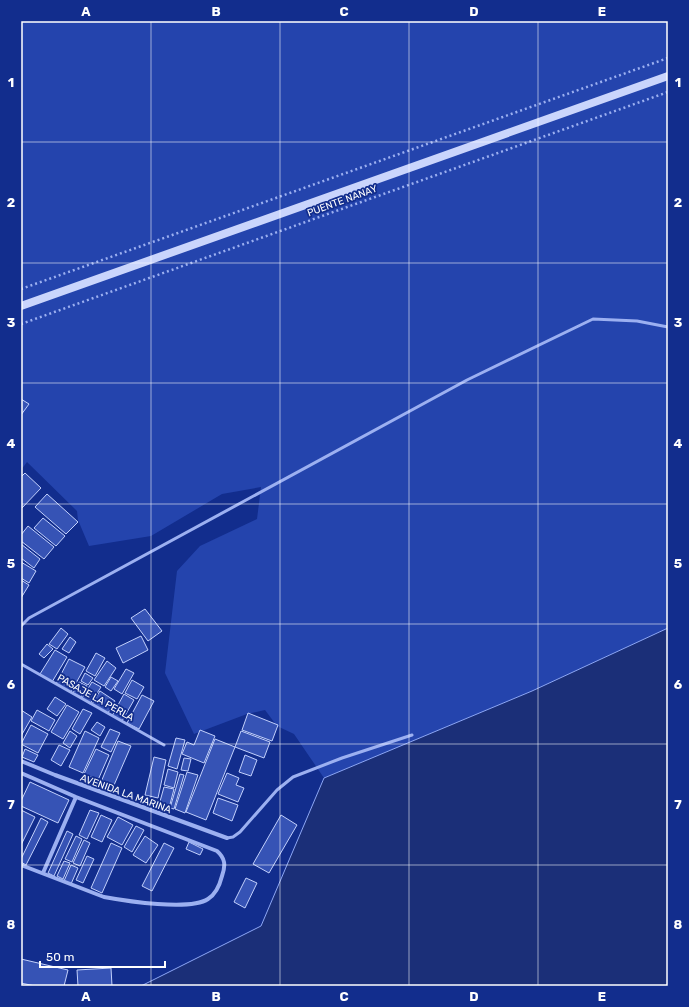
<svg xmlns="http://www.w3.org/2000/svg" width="689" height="1007" font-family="Rubik,sans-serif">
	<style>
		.green { fill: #2444ad }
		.water { fill: #1b2f78; stroke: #8da7f5 }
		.building { fill: #3653b5; stroke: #c2d0fc }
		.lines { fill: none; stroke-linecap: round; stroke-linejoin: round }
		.path { stroke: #9cb0f1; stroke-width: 2.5; stroke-dasharray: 2 3; stroke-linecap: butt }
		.lane { stroke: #9cb0f1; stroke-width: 3 }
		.street { stroke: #9cb0f1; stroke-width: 4 }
		.secondary { stroke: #cad5fc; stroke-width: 8 }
		.grid { fill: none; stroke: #fff; stroke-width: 1; stroke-opacity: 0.55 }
		.labels { text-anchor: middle; stroke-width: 3.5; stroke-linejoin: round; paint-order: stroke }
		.street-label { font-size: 10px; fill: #fff; stroke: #122d8d }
		.neatline { fill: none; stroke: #fff; stroke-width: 1.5 }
		.grid-label { font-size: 13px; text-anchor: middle; font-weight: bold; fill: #fff }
	</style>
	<rect width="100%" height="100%" fill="#122d8d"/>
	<path class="green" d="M 21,21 L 668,21 L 668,628 L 532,691 L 324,778 L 294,734 L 277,726 L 265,710 L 247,714 L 194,734 L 165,673 L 177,571 L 200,546 L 257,519 L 261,487 L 222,494 L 151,536 L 89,546 L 78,520 L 77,511 L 27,462 L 21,470 Z"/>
	<path class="water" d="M 668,628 L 668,986 L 141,986 L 261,926 L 324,778 L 532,691 Z"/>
	<path class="building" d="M 21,399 L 29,404 L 21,415 Z
		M 25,473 L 41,488 L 21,509 L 21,477 Z
		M 47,494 L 78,522 L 66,534 L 35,507 Z
		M 43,518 L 65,536 L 56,546 L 34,528 Z
		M 28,526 L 54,547 L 44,559 L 21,541 L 21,535 Z
		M 21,544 L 40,559 L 34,568 L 21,558 Z
		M 21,562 L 36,571 L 29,583 L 21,578 Z
		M 21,580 L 29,585 L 21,598 Z
		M 145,609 L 162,631 L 148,641 L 131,618 Z
		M 61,628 L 68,634 L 57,649 L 49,644 Z
		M 141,636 L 148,650 L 123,663 L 116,648 Z
		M 70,637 L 76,642 L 69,653 L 62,649 Z
		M 47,644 L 53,649 L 44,658 L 39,654 Z
		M 55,650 L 67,657 L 52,682 L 40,674 Z
		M 96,653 L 105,658 L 95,676 L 86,671 Z
		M 69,659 L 85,667 L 71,692 L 56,684 Z
		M 107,661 L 116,668 L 104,686 L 94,680 Z
		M 126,669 L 134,673 L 122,694 L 114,689 Z
		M 85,673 L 93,678 L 88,685 L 81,681 Z
		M 111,677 L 118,681 L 111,691 L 105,687 Z
		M 132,680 L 144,687 L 137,699 L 125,693 Z
		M 79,682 L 87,686 L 81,697 L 73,693 Z
		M 92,682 L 101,687 L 90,704 L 82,698 Z
		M 100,691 L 115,701 L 108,713 L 92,704 Z
		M 124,694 L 134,700 L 122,721 L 112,716 Z
		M 142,695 L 154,701 L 139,729 L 127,723 Z
		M 55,697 L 66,704 L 57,716 L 47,709 Z
		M 67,705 L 79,712 L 63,739 L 51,732 Z
		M 83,709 L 92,713 L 80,734 L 72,729 Z
		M 21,710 L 32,717 L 21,736 Z
		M 37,710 L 55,720 L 49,731 L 31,721 Z
		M 248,713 L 278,725 L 272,741 L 242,730 Z
		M 97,722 L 105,727 L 100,736 L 91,730 Z
		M 31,725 L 48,734 L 38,753 L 21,744 Z
		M 110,729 L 120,733 L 111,752 L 101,747 Z
		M 200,730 L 215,736 L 204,763 L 182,754 L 187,742 L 194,745 Z
		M 70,731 L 77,736 L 70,748 L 63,743 Z
		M 85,731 L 99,738 L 83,773 L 69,767 Z
		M 241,731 L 270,742 L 264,758 L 235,747 Z
		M 176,738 L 185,740 L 177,769 L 168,766 Z
		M 215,739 L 235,747 L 206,820 L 186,812 Z
		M 118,741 L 131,746 L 111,792 L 99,787 Z
		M 59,745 L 70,750 L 61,766 L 51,760 Z
		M 25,749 L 38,755 L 34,762 L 22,757 Z
		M 96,749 L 109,755 L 98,780 L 84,774 Z
		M 245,755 L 257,760 L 251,776 L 239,772 Z
		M 154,757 L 166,760 L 158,798 L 145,795 Z
		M 184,758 L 191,759 L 188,771 L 181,770 Z
		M 168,769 L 178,772 L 174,788 L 164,785 Z
		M 187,772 L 198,775 L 185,813 L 175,809 Z
		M 227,773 L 239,778 L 236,785 L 244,788 L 238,802 L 218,794 Z
		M 180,774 L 184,775 L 174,809 L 170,808 Z
		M 30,782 L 69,800 L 58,823 L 21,806 L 21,801 Z
		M 164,787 L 174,789 L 169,808 L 159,805 Z
		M 218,798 L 238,805 L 232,821 L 213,813 Z
		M 21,810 L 35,817 L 21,845 Z
		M 90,810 L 99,813 L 87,839 L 79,835 Z
		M 101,815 L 112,820 L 102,842 L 91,837 Z
		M 281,815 L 297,825 L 269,873 L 253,864 Z
		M 118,817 L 133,825 L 122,845 L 107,837 Z
		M 41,818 L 48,822 L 26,865 L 21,862 L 21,859 Z
		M 136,826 L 144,830 L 132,852 L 124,847 Z
		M 67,831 L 73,834 L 54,876 L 48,873 Z
		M 76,836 L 82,839 L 72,862 L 65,859 Z
		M 145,836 L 158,845 L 146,863 L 133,855 Z
		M 84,840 L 90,843 L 80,866 L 73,863 Z
		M 189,842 L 203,849 L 200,855 L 186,849 Z
		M 111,843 L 122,848 L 102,893 L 91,888 Z
		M 164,843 L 174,848 L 152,891 L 142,886 Z
		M 87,856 L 94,859 L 83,883 L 76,880 Z
		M 64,861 L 70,863 L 63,879 L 57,876 Z
		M 71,865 L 78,868 L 71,884 L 64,881 Z
		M 246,878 L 257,883 L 245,908 L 234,902 Z
		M 21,959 L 68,970 L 64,986 L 35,986 L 21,983 Z
		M 111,968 L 112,986 L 78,986 L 77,970 Z"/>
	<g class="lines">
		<path class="path" d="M 21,289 L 668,58
			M 21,324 L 668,92"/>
		<path class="lane" d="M 21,626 L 29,618 L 467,380 L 593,319 L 637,321 L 668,327
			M 21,664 L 164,745
			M 227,838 L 233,837 L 240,832 L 277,790 L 293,777 L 342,758 L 412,735"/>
		<path class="street" d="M 21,761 L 55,775 L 227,838
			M 21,773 L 76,797 L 217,851 C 225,858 226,865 222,876 C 220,884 216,894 208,899 C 190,911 126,901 104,897 L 21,865
			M 43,873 L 76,797"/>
		<path class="secondary" d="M 21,306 L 668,76"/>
	</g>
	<path class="grid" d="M 151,21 L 151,986M 280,21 L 280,986M 409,21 L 409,986M 538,21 L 538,986M 21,142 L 668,142M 21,263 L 668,263M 21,383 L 668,383M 21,504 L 668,504M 21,624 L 668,624M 21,744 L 668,744M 21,865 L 668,865"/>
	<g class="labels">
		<g class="street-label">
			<text transform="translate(342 200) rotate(-20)" y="4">PUENTE NANAY</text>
			<text transform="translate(96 697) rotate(29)" y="4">PASAJE LA PERLA</text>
			<text transform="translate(126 793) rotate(20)" y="4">AVENIDA LA MARINA</text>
		</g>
	</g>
	<rect width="689" height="1007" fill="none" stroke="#122d8d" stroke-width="44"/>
	<path d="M40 961v6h125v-6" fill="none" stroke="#ffffff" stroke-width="2"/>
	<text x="46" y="961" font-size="12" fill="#ffffff" stroke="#122d8d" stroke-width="3" paint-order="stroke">50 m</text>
	<rect x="22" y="22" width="645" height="963" class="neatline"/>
	<g class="grid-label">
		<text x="86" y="16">A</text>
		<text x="216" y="16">B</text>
		<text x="344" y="16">C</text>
		<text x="474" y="16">D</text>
		<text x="602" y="16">E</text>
		<text x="11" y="87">1</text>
		<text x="678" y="87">1</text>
		<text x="11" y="207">2</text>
		<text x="678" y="207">2</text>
		<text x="11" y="327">3</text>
		<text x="678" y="327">3</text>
		<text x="11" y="448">4</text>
		<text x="678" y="448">4</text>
		<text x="11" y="568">5</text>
		<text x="678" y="568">5</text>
		<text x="11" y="689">6</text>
		<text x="678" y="689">6</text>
		<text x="11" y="809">7</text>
		<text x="678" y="809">7</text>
		<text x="11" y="929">8</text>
		<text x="678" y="929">8</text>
		<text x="86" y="1001">A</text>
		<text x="216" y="1001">B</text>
		<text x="344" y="1001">C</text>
		<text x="474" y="1001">D</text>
		<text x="602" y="1001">E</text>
	</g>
</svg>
